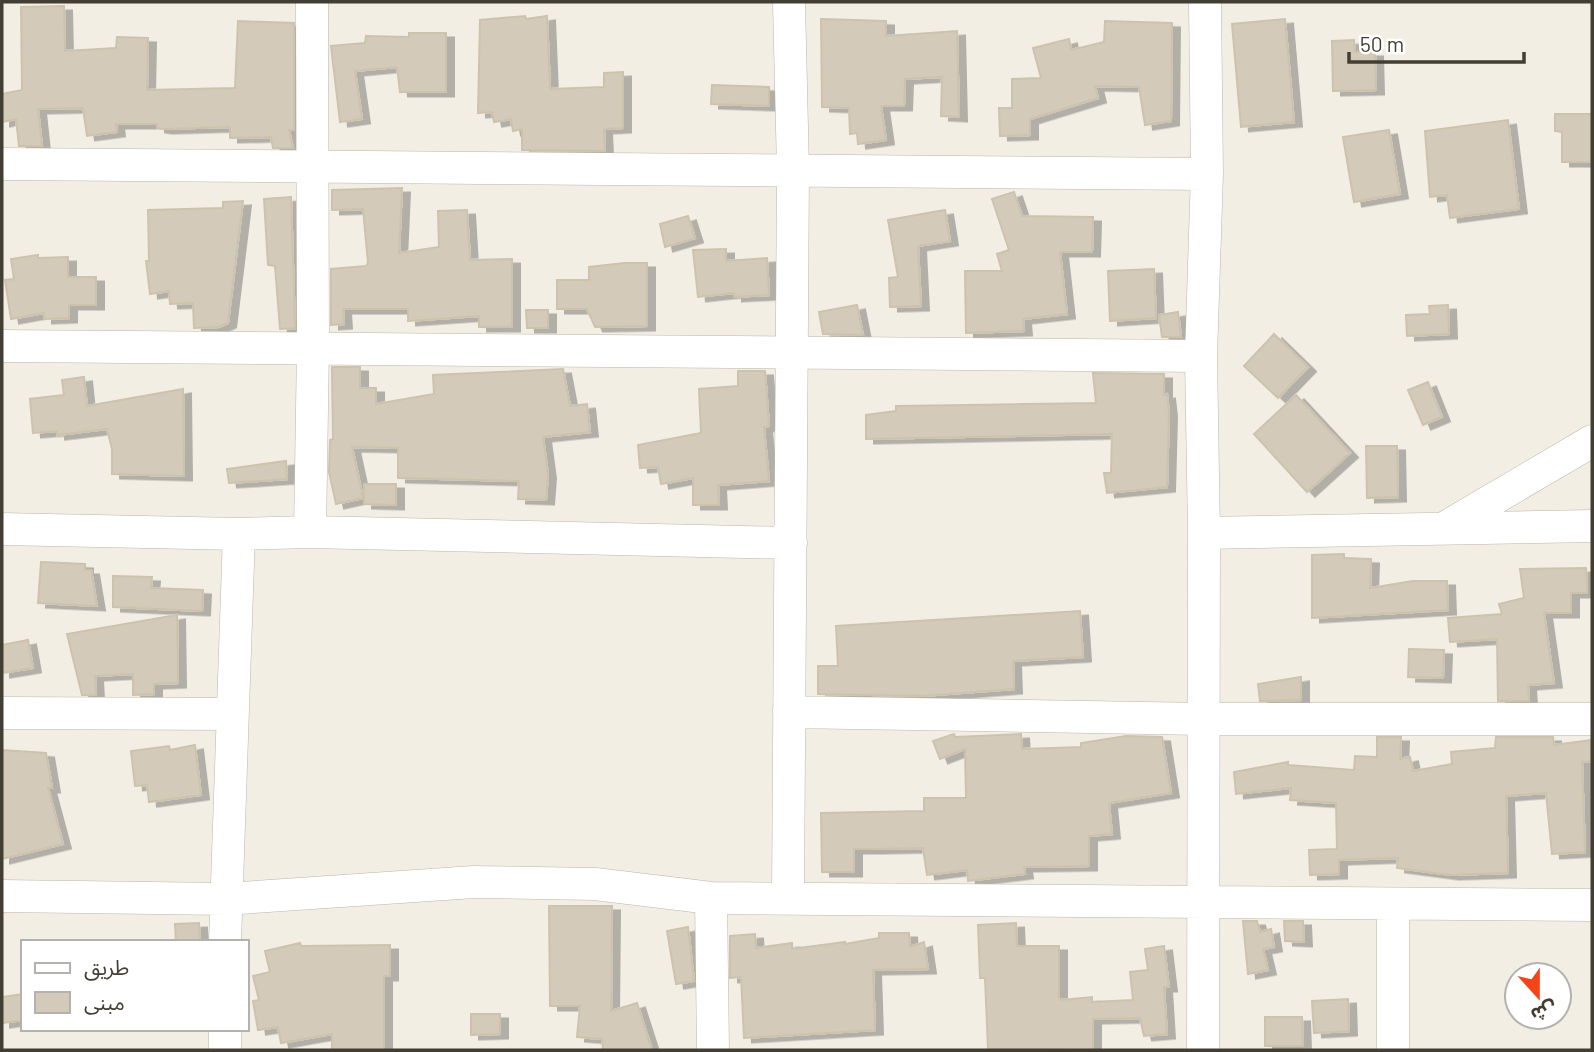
<svg xmlns="http://www.w3.org/2000/svg" width="1594" height="1052" font-family="Barlow,'Noto Sans Arabic',sans-serif">
	<style>
		.building { fill: #d3caba; stroke: #cdc3ad; stroke-width: 2; filter: url(#shadow) }
		.lines { fill: none; stroke-linecap: round; stroke-linejoin: round }
		.minor-casing { stroke: #bdb6a7; stroke-width: 33 }
		.minor { stroke: #fff; stroke-width: 32 }
	</style>
	<defs>
		<filter id="shadow"><feDropShadow dx="8" dy="4.5" stdDeviation="0" flood-color="#0004"/></filter>
	</defs>
	<rect width="100%" height="100%" fill="#f2eee4"/>
	<path class="building" d="M 64,6 L 65,51 L 116,48 L 117,37 L 148,38 L 147,90 L 235,88 L 238,21 L 294,23 L 294,130 L 289,130 L 293,148 L 273,148 L 271,137 L 230,138 L 230,127 L 164,129 L 157,128 L 157,124 L 116,124 L 117,132 L 87,136 L 83,108 L 38,109 L 42,146 L 19,146 L 16,119 L 2,122 L 2,94 L 22,90 L 21,7 Z
		M 525,16 L 526,19 L 547,16 L 550,89 L 604,87 L 604,73 L 623,72 L 623,128 L 604,129 L 605,151 L 522,150 L 522,129 L 513,131 L 511,119 L 494,122 L 492,112 L 478,113 L 480,20 Z
		M 821,19 L 886,21 L 886,36 L 957,31 L 959,117 L 941,116 L 942,77 L 905,79 L 904,106 L 881,106 L 886,140 L 858,144 L 857,133 L 850,134 L 849,108 L 822,107 Z
		M 1285,19 L 1294,122 L 1241,127 L 1232,24 Z
		M 1105,21 L 1172,23 L 1171,121 L 1145,125 L 1139,87 L 1095,86 L 1098,98 L 1030,119 L 1030,135 L 1000,136 L 999,108 L 1012,108 L 1012,79 L 1041,78 L 1033,48 L 1069,39 L 1071,50 L 1104,42 Z
		M 409,33 L 446,33 L 446,92 L 400,92 L 397,67 L 355,71 L 362,119 L 340,122 L 331,46 L 365,43 L 366,36 L 409,37 Z
		M 1354,40 L 1355,52 L 1375,52 L 1376,90 L 1333,91 L 1332,41 Z
		M 712,85 L 769,87 L 769,106 L 711,104 Z
		M 1555,114 L 1592,114 L 1592,162 L 1562,162 L 1562,132 L 1555,131 Z
		M 1508,120 L 1519,209 L 1450,218 L 1447,195 L 1430,197 L 1425,131 Z
		M 1389,130 L 1400,194 L 1354,202 L 1343,137 Z
		M 402,188 L 399,253 L 439,247 L 438,211 L 467,210 L 470,260 L 512,259 L 512,327 L 479,327 L 479,316 L 408,321 L 408,309 L 343,309 L 344,324 L 331,325 L 331,269 L 366,266 L 368,263 L 363,209 L 332,210 L 332,190 Z
		M 1014,192 L 1022,216 L 1093,217 L 1092,252 L 1060,252 L 1067,314 L 1023,319 L 1024,331 L 966,333 L 965,271 L 1002,271 L 997,254 L 1009,250 L 992,199 Z
		M 291,197 L 295,328 L 280,329 L 275,266 L 268,265 L 264,199 Z
		M 243,201 L 228,323 L 219,327 L 194,328 L 193,303 L 170,304 L 169,291 L 150,294 L 146,261 L 149,261 L 148,210 L 223,208 L 223,202 Z
		M 945,210 L 950,241 L 918,246 L 921,306 L 890,307 L 889,278 L 898,277 L 888,220 Z
		M 688,216 L 695,238 L 665,247 L 660,224 Z
		M 726,249 L 726,261 L 767,258 L 769,295 L 734,297 L 734,293 L 698,297 L 693,250 Z
		M 38,255 L 38,258 L 68,257 L 68,277 L 96,277 L 96,305 L 69,305 L 69,318 L 44,319 L 44,313 L 11,319 L 5,280 L 14,279 L 11,259 Z
		M 625,263 L 647,263 L 647,326 L 595,327 L 587,309 L 557,309 L 557,280 L 589,280 L 589,267 Z
		M 1154,269 L 1156,318 L 1110,321 L 1108,271 Z
		M 857,305 L 863,335 L 823,334 L 819,312 Z
		M 1448,305 L 1449,334 L 1407,336 L 1406,315 L 1430,314 L 1429,306 Z
		M 526,310 L 548,310 L 548,328 L 527,328 Z
		M 1178,312 L 1181,337 L 1162,337 L 1159,315 Z
		M 1274,334 L 1308,367 L 1278,398 L 1244,366 Z
		M 332,367 L 360,367 L 360,388 L 376,388 L 376,404 L 434,394 L 433,375 L 563,369 L 570,406 L 587,404 L 590,432 L 543,437 L 548,474 L 546,500 L 518,499 L 519,481 L 398,478 L 398,448 L 352,447 L 363,498 L 336,504 L 329,472 L 330,440 L 333,439 Z
		M 738,371 L 765,371 L 769,426 L 764,427 L 769,481 L 718,485 L 719,505 L 693,505 L 693,478 L 661,484 L 658,467 L 640,468 L 638,445 L 701,433 L 699,389 L 738,386 Z
		M 1093,373 L 1164,374 L 1164,395 L 1167,394 L 1169,412 L 1167,487 L 1107,493 L 1104,473 L 1111,473 L 1112,434 L 866,439 L 866,415 L 896,411 L 896,406 L 1096,403 Z
		M 84,377 L 87,406 L 183,389 L 184,476 L 112,474 L 112,449 L 107,429 L 57,435 L 57,431 L 33,433 L 30,399 L 64,395 L 62,380 Z
		M 1428,382 L 1442,417 L 1423,425 L 1408,390 Z
		M 1296,395 L 1350,453 L 1307,492 L 1254,434 Z
		M 1366,446 L 1397,446 L 1398,497 L 1367,498 Z
		M 286,461 L 287,479 L 229,483 L 227,469 Z
		M 364,484 L 396,484 L 396,505 L 364,504 Z
		M 1344,554 L 1344,558 L 1371,559 L 1370,588 L 1413,581 L 1447,581 L 1448,610 L 1312,618 L 1312,555 Z
		M 41,562 L 85,564 L 85,570 L 91,570 L 97,606 L 38,603 Z
		M 1586,568 L 1587,593 L 1571,593 L 1571,613 L 1544,613 L 1554,683 L 1528,685 L 1529,701 L 1498,701 L 1497,639 L 1450,642 L 1448,618 L 1502,614 L 1499,604 L 1524,598 L 1520,569 Z
		M 113,576 L 152,577 L 151,588 L 203,590 L 202,611 L 113,607 Z
		M 1080,611 L 1083,657 L 1013,661 L 1014,689 L 923,696 L 818,694 L 818,666 L 838,666 L 836,626 Z
		M 177,615 L 178,683 L 154,684 L 154,694 L 133,695 L 133,674 L 95,676 L 96,695 L 82,695 L 67,634 Z
		M 28,640 L 33,668 L 2,673 L 2,645 Z
		M 1409,649 L 1444,650 L 1443,678 L 1408,677 Z
		M 1301,677 L 1301,700 L 1260,701 L 1258,684 Z
		M 954,734 L 955,737 L 1021,734 L 1022,749 L 1081,747 L 1081,743 L 1126,736 L 1162,737 L 1171,793 L 1109,803 L 1112,834 L 1089,836 L 1089,866 L 1024,867 L 1025,874 L 968,881 L 967,870 L 927,875 L 923,848 L 872,849 L 854,849 L 854,872 L 822,872 L 821,813 L 924,811 L 924,798 L 966,798 L 965,749 L 940,759 L 933,741 Z
		M 1377,737 L 1401,737 L 1400,759 L 1410,757 L 1413,771 L 1452,764 L 1451,752 L 1495,748 L 1496,737 L 1553,737 L 1554,745 L 1592,740 L 1592,761 L 1582,762 L 1585,852 L 1552,854 L 1546,793 L 1506,796 L 1508,873 L 1451,875 L 1397,868 L 1398,858 L 1339,860 L 1339,874 L 1310,875 L 1309,850 L 1337,849 L 1336,803 L 1290,800 L 1291,788 L 1236,794 L 1234,772 L 1288,762 L 1288,765 L 1354,770 L 1355,756 L 1377,757 Z
		M 195,745 L 201,795 L 149,802 L 147,785 L 135,786 L 131,751 L 169,746 L 170,750 Z
		M 2,750 L 46,753 L 52,788 L 48,788 L 63,844 L 2,859 Z
		M 549,906 L 612,906 L 611,1011 L 637,1003 L 652,1050 L 603,1050 L 602,1039 L 577,1037 L 580,1006 L 550,1006 Z
		M 1243,921 L 1257,921 L 1260,932 L 1271,929 L 1274,947 L 1263,949 L 1268,970 L 1248,974 Z
		M 1284,921 L 1303,921 L 1304,942 L 1285,941 Z
		M 199,923 L 200,942 L 176,942 L 175,924 Z
		M 1016,923 L 1017,946 L 1059,946 L 1059,998 L 1062,1000 L 1092,997 L 1092,1002 L 1133,1000 L 1130,972 L 1148,970 L 1145,949 L 1164,946 L 1169,987 L 1164,987 L 1167,1034 L 1144,1036 L 1140,1018 L 1093,1019 L 1093,1050 L 988,1049 L 985,978 L 980,978 L 978,925 Z
		M 688,927 L 694,981 L 676,984 L 667,931 Z
		M 879,933 L 909,933 L 910,947 L 924,942 L 928,969 L 873,970 L 875,1030 L 744,1038 L 741,977 L 730,978 L 730,936 L 755,934 L 756,948 L 792,943 L 792,949 L 845,942 L 845,944 L 879,938 Z
		M 300,943 L 301,946 L 390,945 L 390,976 L 384,976 L 384,1050 L 332,1050 L 332,1034 L 281,1043 L 278,1027 L 258,1030 L 253,1001 L 259,1000 L 253,976 L 270,972 L 265,951 Z
		M 23,994 L 23,1020 L 2,1023 L 2,997 Z
		M 1348,999 L 1349,1031 L 1314,1033 L 1312,1001 Z
		M 471,1014 L 500,1014 L 500,1034 L 471,1035 Z
		M 1265,1017 L 1302,1017 L 1303,1046 L 1265,1046 Z"/>
	<g class="lines">
		<g class="minor-casing">
			<path id="minor" d="M 2,164 L 1207,174
				M 2,346 L 1201,356
				M 1446,527 L 1592,441
				M 2,529 L 239,534 L 310,532 L 791,543
				M 310,532 L 313,347 L 312,2
				M 1204,533 L 1592,526
				M 789,712 L 1204,719 L 1592,719
				M 2,713 L 232,714
				M 2,896 L 226,899 L 474,882 L 595,884 L 711,898 L 1592,905
				M 788,896 L 793,170 L 789,2
				M 711,898 L 713,1050
				M 225,942 L 239,534
				M 225,1050 L 225,1029
				M 1203,1050 L 1204,533 L 1201,356 L 1207,174 L 1205,2
				M 1393,1050 L 1393,904"/>
		</g>
		<use href="#minor" class="minor"/>
	</g>
	<rect width="1594" height="1052" fill="none" stroke="#433e34" stroke-width="7"/>
	<rect x="21" y="940" width="228" height="91" fill="#ffffff" stroke="#b4b2ae" stroke-width="2"/>
	<rect x="35" y="963" width="35" height="10" fill="#ffffff" stroke="#b4b2ae" stroke-width="2"/>
	<text x="84" y="975" font-size="21" fill="#433e34">طريق</text>
	<rect x="35" y="992" width="35" height="21" fill="#d3caba" stroke="#b4b2ae" stroke-width="2"/>
	<text x="84" y="1010" font-size="21" fill="#433e34">مبنى</text>
	<g transform="translate(1538 996) rotate(159)"><circle r="33" fill="#ffffff" stroke="#b4b2ae" stroke-width="2"/>
	<path d="M0-5L12 26L0 18L-12 26Z" fill="#f54518"/>
	<text y="-10" font-size="19" font-weight="bold" text-anchor="middle" fill="#433e34">ش</text>
	</g>
	<path d="M1349 52v10h175v-10" fill="none" stroke="#433e34" stroke-width="3.5"/>
	<text x="1360" y="52" font-size="21" fill="#433e34" stroke="#ffffff" stroke-width="5" paint-order="stroke">50 m</text>
</svg>
